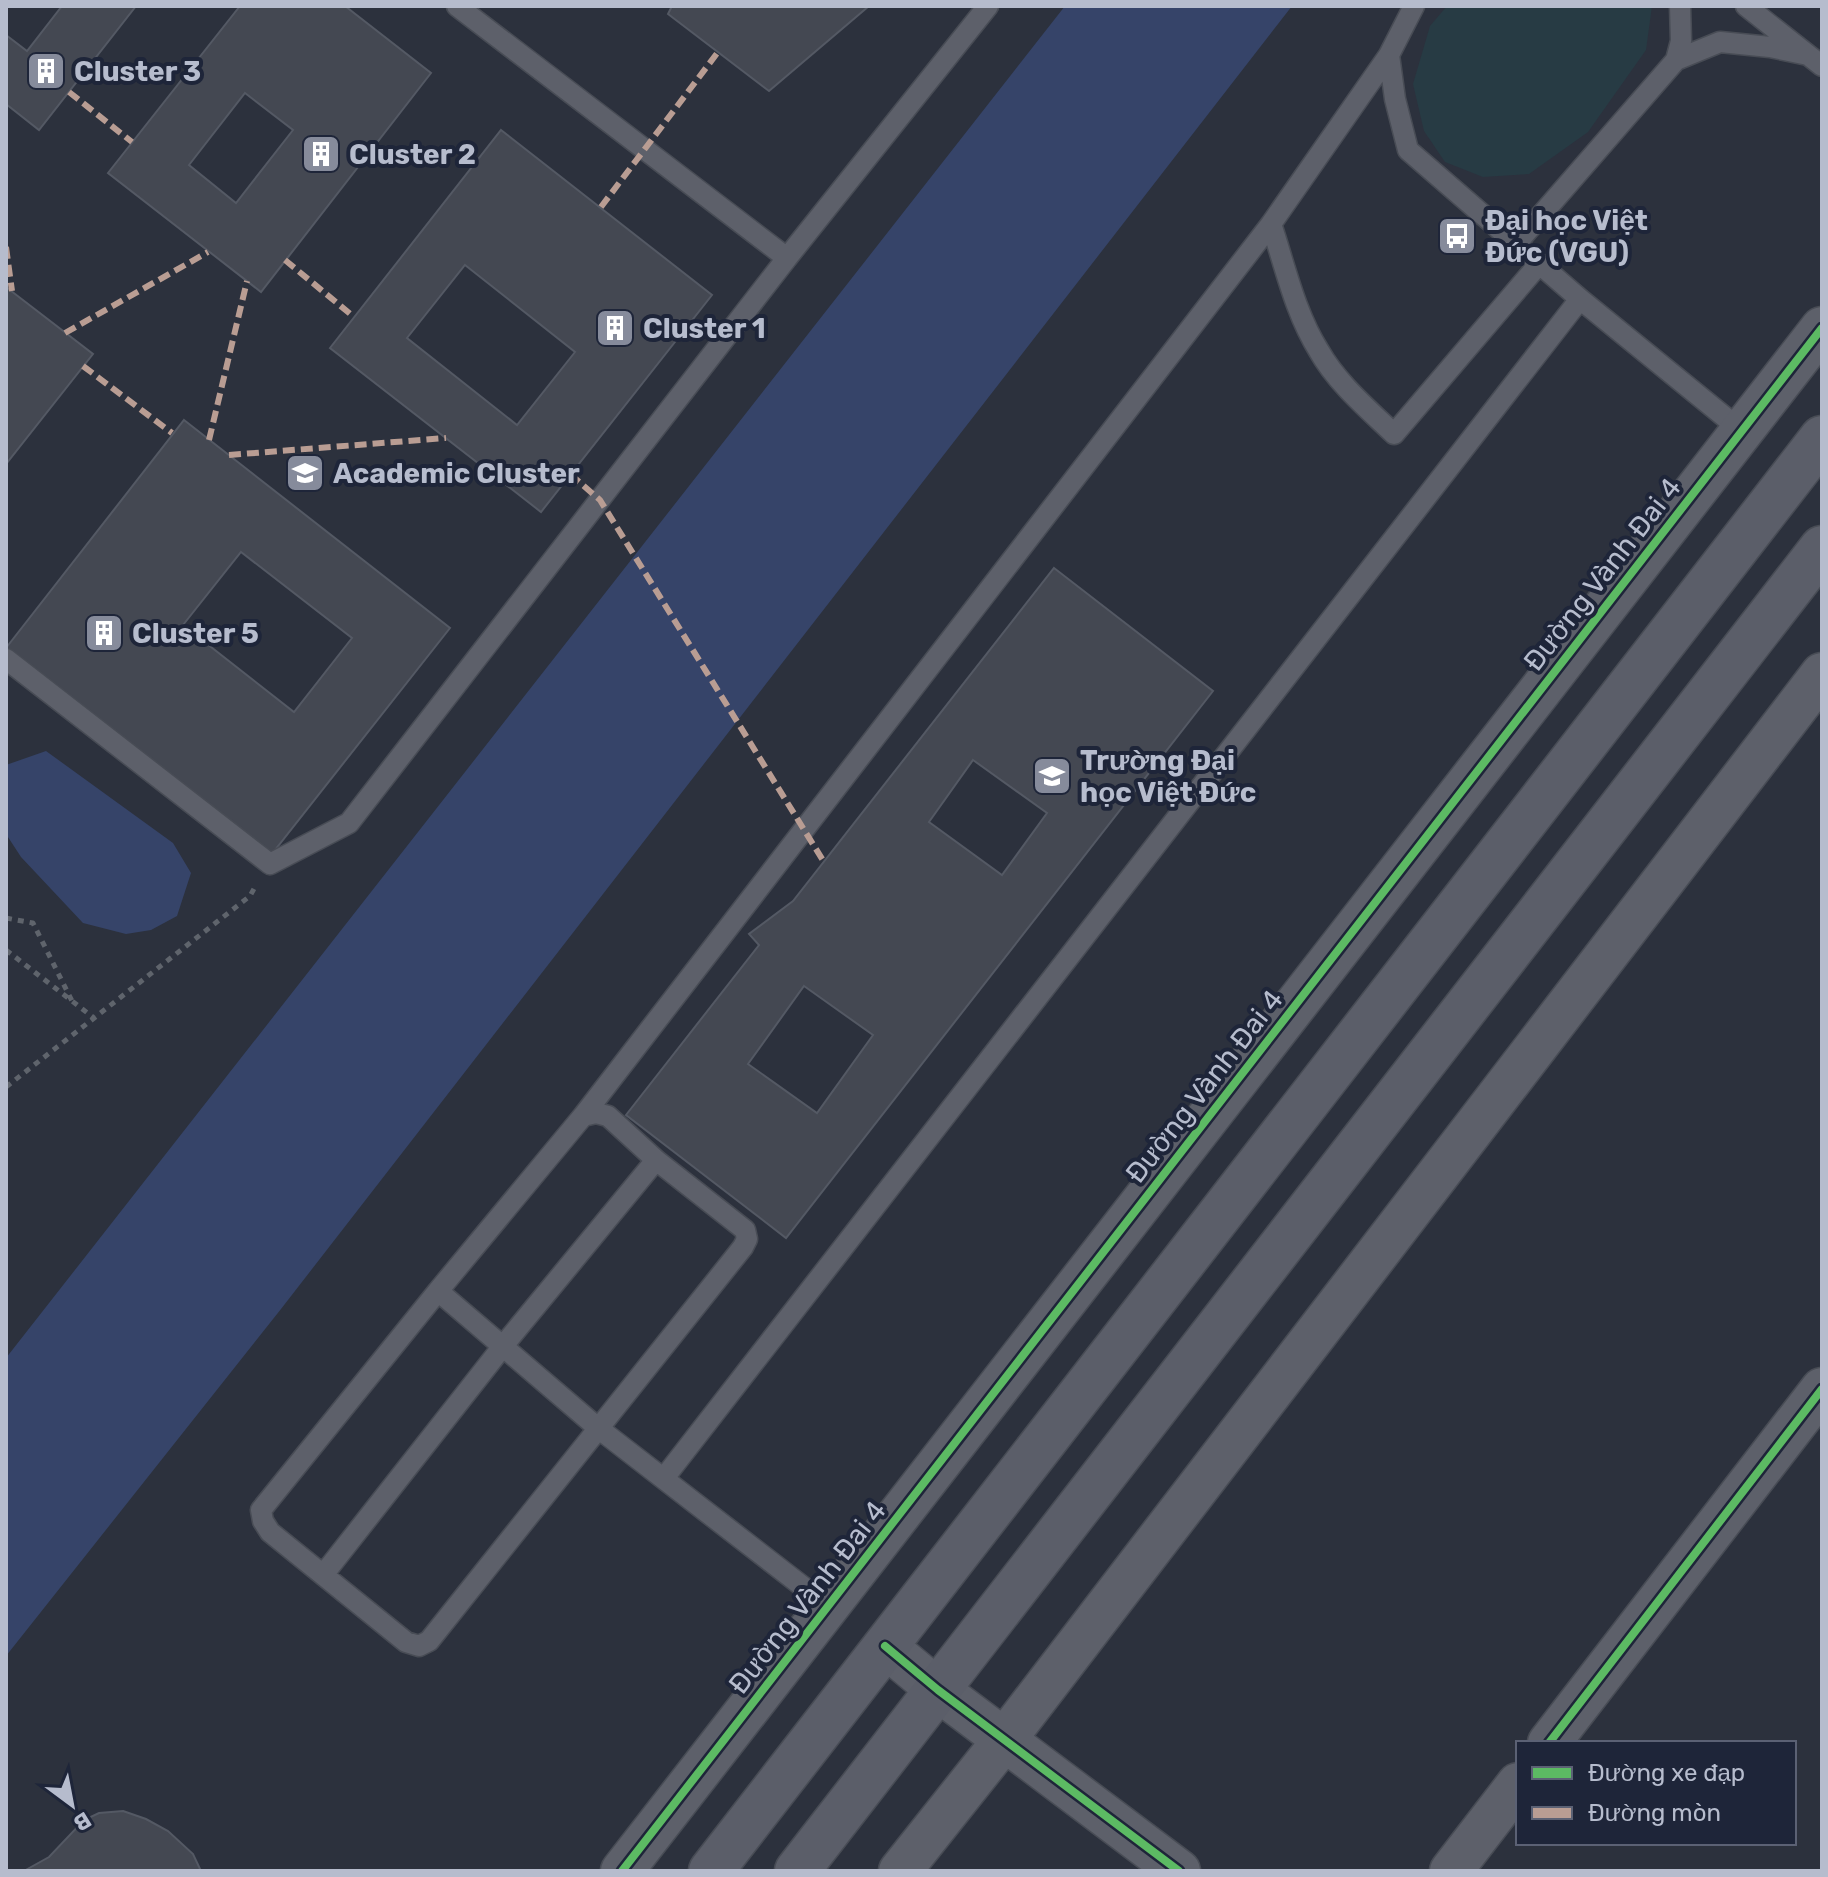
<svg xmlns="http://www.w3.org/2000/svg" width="1828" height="1877" font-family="Rubik,sans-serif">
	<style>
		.green { fill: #273b44 }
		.water { fill: #364469 }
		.building { fill: #444852; stroke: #545964; stroke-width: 2; fill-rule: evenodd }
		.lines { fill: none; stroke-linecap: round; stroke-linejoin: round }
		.service-casing { stroke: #484c55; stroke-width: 23 }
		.minor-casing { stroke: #484c55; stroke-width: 45 }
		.secondary-casing { stroke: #484c55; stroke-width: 47 }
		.path { stroke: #5f646c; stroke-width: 5; stroke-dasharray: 6 6; stroke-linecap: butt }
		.service { stroke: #5d606a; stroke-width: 20 }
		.minor { stroke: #5d606a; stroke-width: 42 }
		.secondary { stroke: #5b5e69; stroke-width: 44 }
		.quiet { stroke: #b99d93; stroke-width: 6; stroke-dasharray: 12 6; stroke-linecap: butt }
		.cycleway-casing { stroke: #1e2539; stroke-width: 13 }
		.cycleway { stroke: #5cba63; stroke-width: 8 }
		.labels { text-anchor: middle; stroke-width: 8; stroke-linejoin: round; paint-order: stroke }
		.poi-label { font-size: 28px; font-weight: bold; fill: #b6bccd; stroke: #1e2539; text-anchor: start }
		.street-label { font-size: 28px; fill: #b6bccd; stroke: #1e2539 }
	</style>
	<rect width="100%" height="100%" fill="#2c313d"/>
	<path class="green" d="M 1447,6 L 1652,6 L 1646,50 L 1588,132 L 1529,174 L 1483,177 L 1445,162 L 1424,131 L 1413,84 L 1430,26 Z"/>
	<path class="water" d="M 1065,6 L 1292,6 L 281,1309 L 6,1656 L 6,1358 Z
		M 46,751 L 173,843 L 191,873 L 177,916 L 151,930 L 126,934 L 83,923 L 21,857 L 6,834 L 6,765 Z"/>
	<path class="building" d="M 62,6 L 136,6 L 39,130 L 6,104 L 6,35 L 27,51 Z
		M 240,6 L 345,6 L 431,73 L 261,292 L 108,173 ZM 245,93 L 293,130 L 236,203 L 189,165 Z
		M 672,6 L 869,6 L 769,91 L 668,14 Z
		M 501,130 L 712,295 L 541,512 L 330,348 ZM 465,265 L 575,352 L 517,425 L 407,338 Z
		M 6,287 L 93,354 L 6,464 Z
		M 184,420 L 450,628 L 271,855 L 6,648 ZM 241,552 L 352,638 L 294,712 L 183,625 Z
		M 1054,568 L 1213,691 L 786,1238 L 626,1115 L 759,945 L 749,934 L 793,901 ZM 973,760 L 1047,813 L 1002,875 L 929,822 ZM 804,986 L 873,1035 L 817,1113 L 748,1064 Z
		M 123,1811 L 146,1819 L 168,1831 L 193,1854 L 201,1871 L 24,1871 L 49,1857 L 84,1820 L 99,1813 Z"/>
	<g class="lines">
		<g class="service-casing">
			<path id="service" d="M 457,6 L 787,258 L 988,6
				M 1414,6 L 1389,55 L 1395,99 L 1408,150 L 1580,299 L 1742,431
				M 1746,6 L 1822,66
				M 1676,60 L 1681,41 L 1680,6
				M 1271,224 C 1285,266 1295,313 1319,351 C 1337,383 1368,409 1394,434 L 1539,264
				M 1516,244 L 1676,60 L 1720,42 L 1770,47 L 1808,55
				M 6,659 L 270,864 L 349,823 L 787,258
				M 583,1116 L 1271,224 L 1389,55
				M 438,1291 L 583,1116 L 596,1113 L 608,1116 L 656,1160 L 745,1230 L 747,1239 L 743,1247 L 429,1641 L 419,1646 L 406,1642 L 270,1532 L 263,1521 L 261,1510 L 438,1291 L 598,1428 L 828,1606
				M 664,1478 L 1580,299
				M 323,1575 L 503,1346 L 656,1160"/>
		</g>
		<g class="minor-casing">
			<path id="minor" d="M 885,1646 L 938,1690 L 1179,1871
				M 1549,1743 L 1822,1389
				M 622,1871 L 1822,328
				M 900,1871 L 1005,1739 L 1822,674
				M 1451,1871 L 1518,1784"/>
		</g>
		<g class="secondary-casing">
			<path id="secondary" d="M 711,1871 L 1822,438
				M 797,1871 L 1822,548"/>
		</g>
		<path class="path" d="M 6,918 L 33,923 L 72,1001
			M 6,950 L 94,1018
			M 6,1087 L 250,896 L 256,885"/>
		<use href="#service" class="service"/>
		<use href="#minor" class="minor"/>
		<use href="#secondary" class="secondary"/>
		<path class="quiet" d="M 69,92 L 132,142
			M 601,207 L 718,52
			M 6,247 L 12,291
			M 285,260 L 354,317
			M 65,333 L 208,252
			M 83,366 L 172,433
			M 209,440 L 247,281
			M 229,455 L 446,438
			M 570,474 L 600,500 L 824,862"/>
		<g class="cycleway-casing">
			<path id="cycleway" d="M 885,1646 L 938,1690 L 1179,1871
				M 1549,1743 L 1822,1389
				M 622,1871 L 1822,328"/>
		</g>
		<use href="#cycleway" class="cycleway"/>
	</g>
	<defs>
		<g id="building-square" transform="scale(2)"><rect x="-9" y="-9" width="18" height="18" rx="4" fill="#868b9b" stroke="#1e2539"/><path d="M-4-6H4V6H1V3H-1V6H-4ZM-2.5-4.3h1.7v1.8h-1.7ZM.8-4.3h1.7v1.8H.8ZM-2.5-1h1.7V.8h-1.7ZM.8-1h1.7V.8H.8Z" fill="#fff"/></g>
		<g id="bus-square" transform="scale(2)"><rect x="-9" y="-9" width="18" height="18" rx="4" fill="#868b9b" stroke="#1e2539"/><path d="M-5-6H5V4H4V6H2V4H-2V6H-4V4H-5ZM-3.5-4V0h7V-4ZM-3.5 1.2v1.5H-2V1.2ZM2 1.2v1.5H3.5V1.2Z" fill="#fff"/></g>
		<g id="university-square" transform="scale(2)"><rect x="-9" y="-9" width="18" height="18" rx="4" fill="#868b9b" stroke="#1e2539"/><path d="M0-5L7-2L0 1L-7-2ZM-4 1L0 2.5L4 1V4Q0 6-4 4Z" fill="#fff"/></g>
	</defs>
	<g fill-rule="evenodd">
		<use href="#building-square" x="46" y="71"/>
		<use href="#building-square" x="321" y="154"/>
		<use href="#bus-square" x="1457" y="236"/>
		<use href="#building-square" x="615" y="328"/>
		<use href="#university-square" x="305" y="473"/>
		<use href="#building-square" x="104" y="633"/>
		<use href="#university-square" x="1052" y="776"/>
	</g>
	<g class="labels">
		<g class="poi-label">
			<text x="74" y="81">Cluster 3</text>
			<text x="349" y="164">Cluster 2</text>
			<text x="1485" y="230">Đại học Việt<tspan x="1485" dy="32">Đức (VGU)</tspan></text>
			<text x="643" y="338">Cluster 1</text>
			<text x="333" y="483">Academic Cluster</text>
			<text x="132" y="643">Cluster 5</text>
			<text x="1080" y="770">Trường Đại<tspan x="1080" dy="32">học Việt Đức</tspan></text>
		</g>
		<g class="street-label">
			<text transform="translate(1602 574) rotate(-52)" y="10">Đường Vành Đai 4</text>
			<text transform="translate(1204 1086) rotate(-52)" y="10">Đường Vành Đai 4</text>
			<text transform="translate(807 1597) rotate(-52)" y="10">Đường Vành Đai 4</text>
		</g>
	</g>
	<rect width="1828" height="1877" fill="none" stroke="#b6bccd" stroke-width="16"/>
	<rect x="1516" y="1741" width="280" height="104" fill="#1e2539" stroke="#5b6174" stroke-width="2"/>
	<rect x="1532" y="1767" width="40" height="12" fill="#5cba63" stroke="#5b6174" stroke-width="2"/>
	<text x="1588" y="1781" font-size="24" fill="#b6bccd">Đường xe đạp</text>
	<rect x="1532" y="1807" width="40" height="12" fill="#b99d93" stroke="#5b6174" stroke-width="2"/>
	<text x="1588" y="1821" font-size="24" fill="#b6bccd">Đường mòn</text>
	<g transform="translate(72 1805) rotate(148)" stroke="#1e2539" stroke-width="6" paint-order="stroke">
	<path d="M0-6L14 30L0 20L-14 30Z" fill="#b6bccd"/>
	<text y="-12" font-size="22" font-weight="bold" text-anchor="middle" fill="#b6bccd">B</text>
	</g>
</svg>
